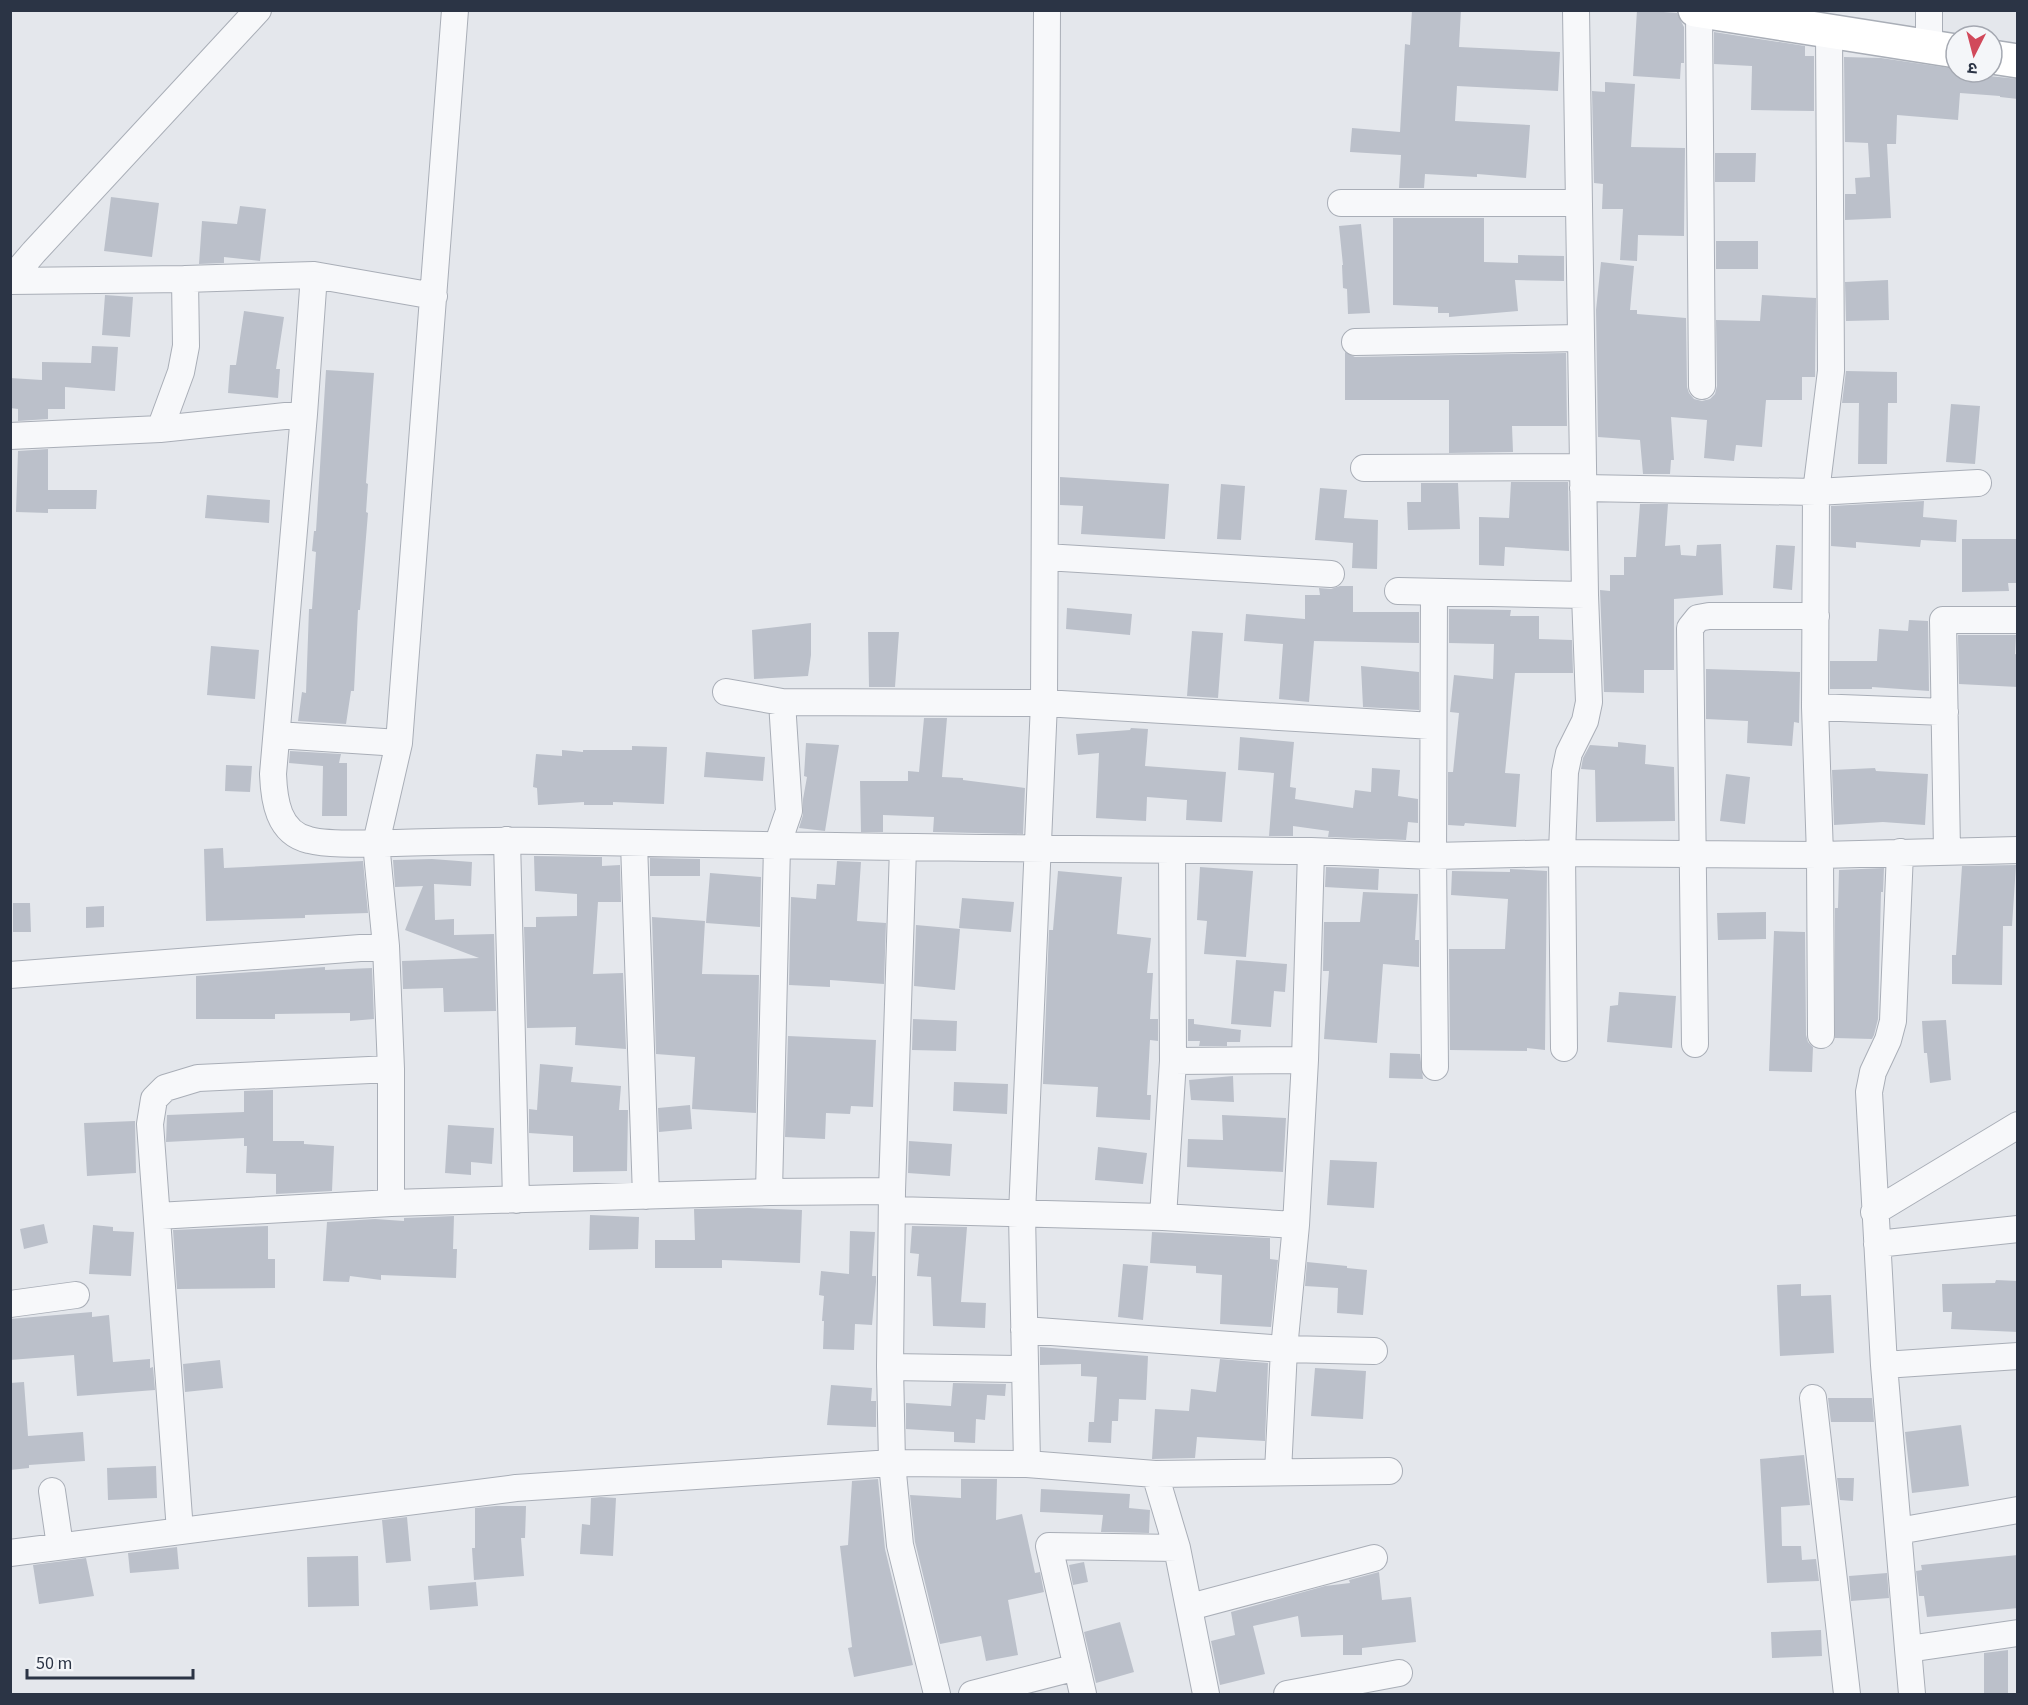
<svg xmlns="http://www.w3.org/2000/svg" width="2028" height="1705" font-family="'Source Sans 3','Noto Sans Devanagari',sans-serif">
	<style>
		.building { fill: #bbc0ca }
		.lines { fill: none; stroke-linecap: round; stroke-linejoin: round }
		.street-casing { stroke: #a9aeb7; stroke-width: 28 }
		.secondary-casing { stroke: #a9aeb7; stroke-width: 36 }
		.street { stroke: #f7f8fa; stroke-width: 26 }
		.secondary { stroke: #fff; stroke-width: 33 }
	</style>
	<rect width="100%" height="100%" fill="#e4e7ec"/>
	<path class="building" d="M 1412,10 L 1461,10 L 1459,47 L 1560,52 L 1558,91 L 1457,86 L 1455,121 L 1530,125 L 1526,178 L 1477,174 L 1477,177 L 1425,174 L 1424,188 L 1399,188 L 1401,155 L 1350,152 L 1352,128 L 1400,132 L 1405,44 L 1410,45 Z
		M 1637,10 L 1677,13 L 1684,27 L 1684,63 L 1681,63 L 1680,79 L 1633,76 Z
		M 1714,32 L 1805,46 L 1805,56 L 1814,56 L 1814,111 L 1751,110 L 1752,66 L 1714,64 Z
		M 1844,57 L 1881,58 L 1956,69 L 1956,72 L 1981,72 L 1989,76 L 2018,79 L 2018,99 L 2000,97 L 2000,96 L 1960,93 L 1958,120 L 1897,115 L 1896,144 L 1887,144 L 1891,218 L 1845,220 L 1845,194 L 1856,194 L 1855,178 L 1870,177 L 1868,143 L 1845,142 Z
		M 1605,82 L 1635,84 L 1631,147 L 1685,148 L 1684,236 L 1638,235 L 1637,261 L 1620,260 L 1623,209 L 1602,209 L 1603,184 L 1594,183 L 1592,91 L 1605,92 Z
		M 1715,153 L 1756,153 L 1755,182 L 1715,182 Z
		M 111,197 L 159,203 L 152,257 L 104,251 Z
		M 240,206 L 266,209 L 260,261 L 224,257 L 224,263 L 199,264 L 202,221 L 237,224 Z
		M 1393,218 L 1484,218 L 1484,262 L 1518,263 L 1518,255 L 1564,256 L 1564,281 L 1515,280 L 1518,311 L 1449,317 L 1449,313 L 1438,313 L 1438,307 L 1393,305 Z
		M 1361,224 L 1370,313 L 1348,314 L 1347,289 L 1343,288 L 1342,265 L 1343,265 L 1339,226 Z
		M 1716,241 L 1758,241 L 1758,269 L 1716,269 Z
		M 1601,262 L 1634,266 L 1630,310 L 1637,310 L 1637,314 L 1686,318 L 1687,387 L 1689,393 L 1694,399 L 1702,401 L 1710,399 L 1715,394 L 1717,386 L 1716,320 L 1760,321 L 1762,295 L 1816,298 L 1815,377 L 1802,377 L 1802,400 L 1766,400 L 1762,447 L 1736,445 L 1734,461 L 1704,458 L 1707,420 L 1671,417 L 1674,460 L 1671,460 L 1670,474 L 1643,474 L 1640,440 L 1598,437 L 1596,310 Z
		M 1888,280 L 1889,320 L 1846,321 L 1845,282 Z
		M 105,295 L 133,297 L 130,337 L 102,335 Z
		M 244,311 L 284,317 L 276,369 L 280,369 L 278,398 L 228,393 L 230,365 L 236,365 Z
		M 92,346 L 118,347 L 115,391 L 65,387 L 65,409 L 48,409 L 48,419 L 18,421 L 18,409 L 10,408 L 10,378 L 42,380 L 42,362 L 91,363 Z
		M 1345,352 L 1355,357 L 1566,353 L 1567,426 L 1512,426 L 1513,452 L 1449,453 L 1449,400 L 1345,400 Z
		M 326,370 L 374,373 L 366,483 L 368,484 L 366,512 L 368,513 L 360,610 L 358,610 L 354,691 L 351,691 L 346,724 L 298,721 L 302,692 L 306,693 L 309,609 L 312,609 L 316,552 L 312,551 L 314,531 L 316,531 Z
		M 1846,371 L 1897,372 L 1897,403 L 1888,403 L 1887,464 L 1858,464 L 1859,403 L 1842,403 Z
		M 1951,404 L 1980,406 L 1975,464 L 1946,462 Z
		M 48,449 L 48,490 L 97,490 L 96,509 L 48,509 L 48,513 L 16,512 L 18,451 Z
		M 1060,477 L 1169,484 L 1165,539 L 1081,534 L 1083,506 L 1060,505 Z
		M 1511,482 L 1568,482 L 1569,551 L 1505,547 L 1504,566 L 1479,565 L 1479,517 L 1509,518 Z
		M 1421,483 L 1458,483 L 1460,529 L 1408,530 L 1407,502 L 1421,502 Z
		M 1221,484 L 1245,486 L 1241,540 L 1217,539 Z
		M 1320,488 L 1347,490 L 1344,518 L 1378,520 L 1377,569 L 1352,568 L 1353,543 L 1315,540 Z
		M 207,495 L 270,500 L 269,523 L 205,518 Z
		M 1924,501 L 1923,517 L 1957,520 L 1956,542 L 1921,540 L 1920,547 L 1856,542 L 1856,548 L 1831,546 L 1831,506 Z
		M 1640,504 L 1668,504 L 1665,546 L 1680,545 L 1681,555 L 1696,556 L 1697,545 L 1721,544 L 1723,595 L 1674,599 L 1674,670 L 1644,670 L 1644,693 L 1604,692 L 1600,590 L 1610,591 L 1610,575 L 1624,575 L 1624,557 L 1636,557 Z
		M 1962,539 L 2018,539 L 2018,583 L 2008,583 L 2009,591 L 1962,592 Z
		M 1776,545 L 1795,546 L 1792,590 L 1773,588 Z
		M 1340,586 L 1353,586 L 1353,612 L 1419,612 L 1419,643 L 1314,641 L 1309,702 L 1279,699 L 1283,644 L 1244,641 L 1246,614 L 1305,619 L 1305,595 L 1320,595 L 1319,588 L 1331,589 Z
		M 1067,608 L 1132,614 L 1130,635 L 1066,629 Z
		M 1449,609 L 1511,610 L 1510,616 L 1539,616 L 1539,639 L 1572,640 L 1573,673 L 1515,673 L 1505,773 L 1520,774 L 1516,827 L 1465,823 L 1464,826 L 1448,825 L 1448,772 L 1453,772 L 1459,713 L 1450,712 L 1454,675 L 1493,679 L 1494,644 L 1449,643 Z
		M 1909,620 L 1928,621 L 1929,691 L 1872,687 L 1872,689 L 1830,689 L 1830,661 L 1877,661 L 1879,629 L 1908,631 Z
		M 811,623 L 811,655 L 808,676 L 754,679 L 752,630 Z
		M 1192,631 L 1223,633 L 1218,698 L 1187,696 Z
		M 868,632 L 899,632 L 895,687 L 869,687 Z
		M 1958,635 L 2016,635 L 2015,654 L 2018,655 L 2018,687 L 1959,684 Z
		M 211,646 L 259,650 L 255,699 L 207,695 Z
		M 1361,666 L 1419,672 L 1419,710 L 1363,707 Z
		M 1706,669 L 1800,672 L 1799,723 L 1794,722 L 1792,746 L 1747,743 L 1748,721 L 1706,719 Z
		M 924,718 L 947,718 L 942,777 L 963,778 L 963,780 L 1025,788 L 1023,834 L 933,832 L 934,817 L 883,815 L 883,832 L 861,832 L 860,781 L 908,781 L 908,771 L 919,772 Z
		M 1131,728 L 1148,729 L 1145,766 L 1226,772 L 1222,822 L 1186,820 L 1187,800 L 1147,797 L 1146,821 L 1096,818 L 1099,753 L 1078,755 L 1076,734 L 1130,730 Z
		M 1240,737 L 1294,742 L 1290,787 L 1296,788 L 1295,799 L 1353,808 L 1355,790 L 1371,792 L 1372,768 L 1400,770 L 1398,796 L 1418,799 L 1418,823 L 1408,822 L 1406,840 L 1328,837 L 1329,831 L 1293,826 L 1293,836 L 1269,836 L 1274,773 L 1238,770 Z
		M 1618,742 L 1646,745 L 1645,764 L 1674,767 L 1675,821 L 1596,822 L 1595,770 L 1581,769 L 1583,758 L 1590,745 L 1618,747 Z
		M 806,743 L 839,745 L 825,831 L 799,828 L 803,815 L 803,799 L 807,777 L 804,776 Z
		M 632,746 L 667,747 L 664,804 L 613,802 L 613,805 L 584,805 L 584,802 L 538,805 L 537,788 L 533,787 L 536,754 L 562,756 L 562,750 L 583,752 L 583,750 L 632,750 Z
		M 290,751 L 341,754 L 339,763 L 347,763 L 347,816 L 322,816 L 323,766 L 289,763 Z
		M 706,752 L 765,757 L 763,781 L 704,777 Z
		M 226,765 L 252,766 L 250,792 L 225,791 Z
		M 1875,768 L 1876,771 L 1928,774 L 1925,825 L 1883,822 L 1834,825 L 1832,770 Z
		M 1726,774 L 1750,777 L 1745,824 L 1720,821 Z
		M 223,848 L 224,868 L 363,861 L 368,913 L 305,915 L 305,918 L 206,921 L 204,849 Z
		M 534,856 L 602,857 L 602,866 L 620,865 L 621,902 L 598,902 L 593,974 L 623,973 L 626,1049 L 575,1045 L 576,1027 L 527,1028 L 524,927 L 536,927 L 536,917 L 577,916 L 577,894 L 535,891 Z
		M 650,858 L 700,859 L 700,876 L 650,876 Z
		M 432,859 L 472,862 L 471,886 L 434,884 L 435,920 L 454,919 L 454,935 L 494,934 L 496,1011 L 444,1012 L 443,988 L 403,989 L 402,961 L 479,958 L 405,930 L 423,886 L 395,887 L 393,860 Z
		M 837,861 L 861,862 L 857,921 L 886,923 L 884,984 L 830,980 L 830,987 L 789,985 L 791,897 L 816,899 L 817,884 L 835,885 Z
		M 2016,865 L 2012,926 L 2003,926 L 2002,985 L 1952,984 L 1952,955 L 1956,955 L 1962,866 Z
		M 1200,867 L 1253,871 L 1246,957 L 1204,954 L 1207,921 L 1197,920 Z
		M 1326,867 L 1379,869 L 1378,890 L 1325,887 Z
		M 1884,868 L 1883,892 L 1881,892 L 1878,1019 L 1874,1035 L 1872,1039 L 1835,1038 L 1835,908 L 1838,908 L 1839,870 Z
		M 1510,869 L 1547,871 L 1545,1050 L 1527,1048 L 1527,1051 L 1450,1050 L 1449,949 L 1505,949 L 1508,899 L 1451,895 L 1452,871 L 1510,872 Z
		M 1058,871 L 1122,877 L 1117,934 L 1151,938 L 1147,973 L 1153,973 L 1150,1019 L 1158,1019 L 1158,1041 L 1150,1040 L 1147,1095 L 1151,1095 L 1150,1120 L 1096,1117 L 1098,1087 L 1043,1084 L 1049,930 L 1053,930 Z
		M 710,873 L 761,877 L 760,927 L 706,923 Z
		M 1363,892 L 1418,894 L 1415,940 L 1419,940 L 1419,967 L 1383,964 L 1377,1043 L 1324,1039 L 1329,971 L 1323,971 L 1324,922 L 1360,922 Z
		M 962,898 L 1014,902 L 1011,932 L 959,928 Z
		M 13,903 L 30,903 L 31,932 L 13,932 Z
		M 104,906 L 104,927 L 86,928 L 86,907 Z
		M 1766,912 L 1766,939 L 1718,940 L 1717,913 Z
		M 652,917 L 705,921 L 702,974 L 759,975 L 756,1113 L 692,1109 L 695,1057 L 656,1054 Z
		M 916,925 L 960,929 L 955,990 L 914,986 Z
		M 1774,931 L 1805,932 L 1806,1035 L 1808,1042 L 1813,1047 L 1812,1072 L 1769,1071 Z
		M 1236,960 L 1287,964 L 1285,992 L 1274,991 L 1271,1027 L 1231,1024 Z
		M 325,967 L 325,970 L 372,968 L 374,1019 L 350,1021 L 350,1013 L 275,1014 L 275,1019 L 196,1019 L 196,976 Z
		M 1619,992 L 1676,996 L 1672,1048 L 1607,1042 L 1610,1006 L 1618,1005 Z
		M 913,1019 L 957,1021 L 956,1051 L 912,1050 Z
		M 1188,1019 L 1194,1019 L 1194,1024 L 1241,1030 L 1240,1042 L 1227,1042 L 1227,1046 L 1199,1046 L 1200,1041 L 1188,1041 Z
		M 1946,1020 L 1951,1080 L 1930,1083 L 1927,1053 L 1924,1053 L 1922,1021 Z
		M 788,1036 L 876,1040 L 873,1107 L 851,1106 L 850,1114 L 826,1113 L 825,1139 L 785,1137 Z
		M 1390,1053 L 1420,1054 L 1423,1079 L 1389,1078 Z
		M 540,1064 L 573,1067 L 571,1082 L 621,1086 L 619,1110 L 628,1110 L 627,1171 L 573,1172 L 573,1136 L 529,1133 L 529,1109 L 537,1110 Z
		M 1233,1076 L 1234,1102 L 1191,1100 L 1189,1080 Z
		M 954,1082 L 1008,1084 L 1007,1114 L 953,1111 Z
		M 273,1090 L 273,1141 L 304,1141 L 304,1144 L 334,1146 L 332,1191 L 276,1194 L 276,1174 L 246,1173 L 247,1146 L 244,1146 L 244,1138 L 166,1142 L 167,1115 L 244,1112 L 244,1091 Z
		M 690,1105 L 692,1129 L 659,1132 L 658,1108 Z
		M 1222,1115 L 1286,1118 L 1283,1172 L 1187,1167 L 1188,1139 L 1223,1140 Z
		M 135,1121 L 136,1173 L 87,1176 L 84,1123 Z
		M 448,1125 L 494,1128 L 492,1164 L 471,1162 L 471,1175 L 445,1173 Z
		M 909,1141 L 952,1144 L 950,1176 L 908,1173 Z
		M 1098,1147 L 1147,1153 L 1143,1184 L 1095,1180 Z
		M 1330,1160 L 1377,1162 L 1374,1208 L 1327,1205 Z
		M 749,1208 L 802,1210 L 800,1263 L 722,1260 L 722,1268 L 655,1268 L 655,1240 L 695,1240 L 694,1209 Z
		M 590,1215 L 639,1217 L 638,1249 L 589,1250 Z
		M 454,1216 L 453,1249 L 457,1249 L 456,1278 L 381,1275 L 381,1280 L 350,1276 L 349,1282 L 323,1281 L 327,1222 L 375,1219 L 404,1221 L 404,1218 Z
		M 44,1224 L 48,1243 L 24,1249 L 20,1229 Z
		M 93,1225 L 113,1227 L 113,1231 L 134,1232 L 131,1276 L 89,1274 Z
		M 268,1226 L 268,1259 L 275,1259 L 275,1288 L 177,1289 L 173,1230 Z
		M 912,1226 L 967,1227 L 961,1302 L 986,1303 L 985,1328 L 933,1326 L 931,1277 L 917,1276 L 919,1254 L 910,1253 Z
		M 850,1231 L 875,1232 L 872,1276 L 876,1276 L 876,1282 L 872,1325 L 855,1324 L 854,1350 L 823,1349 L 824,1321 L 822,1321 L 824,1296 L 819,1295 L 821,1271 L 849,1274 Z
		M 1152,1232 L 1270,1238 L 1270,1259 L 1278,1260 L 1271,1327 L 1220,1324 L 1222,1275 L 1196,1273 L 1196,1266 L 1150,1263 Z
		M 1307,1262 L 1347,1266 L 1347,1268 L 1367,1270 L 1363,1315 L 1337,1313 L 1338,1288 L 1305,1286 Z
		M 1123,1264 L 1148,1266 L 1143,1320 L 1118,1317 Z
		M 1996,1280 L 2018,1281 L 2018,1332 L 1951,1329 L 1952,1312 L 1943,1312 L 1942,1284 L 1995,1283 Z
		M 1801,1284 L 1801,1296 L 1831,1295 L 1834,1353 L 1780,1356 L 1777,1285 Z
		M 92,1312 L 92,1317 L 109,1315 L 113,1362 L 150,1359 L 150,1368 L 153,1367 L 155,1390 L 77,1396 L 74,1355 L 10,1360 L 10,1319 Z
		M 1040,1347 L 1148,1356 L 1146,1400 L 1119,1399 L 1118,1421 L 1112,1421 L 1111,1443 L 1088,1442 L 1089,1422 L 1094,1422 L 1097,1377 L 1081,1376 L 1081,1364 L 1040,1365 Z
		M 1220,1359 L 1268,1363 L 1265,1441 L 1197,1437 L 1195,1458 L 1152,1459 L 1155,1409 L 1189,1411 L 1191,1389 L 1216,1392 Z
		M 220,1360 L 223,1388 L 185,1392 L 183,1364 Z
		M 1315,1368 L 1366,1371 L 1363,1419 L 1311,1416 Z
		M 24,1382 L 28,1436 L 83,1432 L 85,1461 L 29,1465 L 29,1468 L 10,1470 L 10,1383 Z
		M 953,1383 L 1006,1384 L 1005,1396 L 987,1395 L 985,1420 L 976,1419 L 975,1443 L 954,1442 L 954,1432 L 906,1429 L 906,1403 L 951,1406 Z
		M 831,1385 L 872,1388 L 871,1401 L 876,1401 L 876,1427 L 827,1425 Z
		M 1828,1398 L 1872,1398 L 1874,1422 L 1831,1422 Z
		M 1961,1425 L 1969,1486 L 1912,1493 L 1905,1432 Z
		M 1804,1455 L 1810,1505 L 1781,1507 L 1782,1546 L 1801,1546 L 1802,1560 L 1816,1559 L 1819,1581 L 1767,1583 L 1760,1459 Z
		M 156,1466 L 157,1498 L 108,1500 L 107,1468 Z
		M 1837,1478 L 1854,1478 L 1853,1501 L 1840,1500 Z
		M 878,1479 L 885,1549 L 913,1665 L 854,1677 L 848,1648 L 852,1647 L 840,1546 L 848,1545 L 852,1481 Z
		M 961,1479 L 997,1479 L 996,1520 L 1022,1514 L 1035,1573 L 1040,1572 L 1044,1592 L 1008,1600 L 1018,1655 L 986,1661 L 981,1636 L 940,1644 L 915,1542 L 910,1495 L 961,1498 Z
		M 1041,1489 L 1130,1494 L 1129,1508 L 1150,1510 L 1149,1533 L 1101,1532 L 1103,1515 L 1040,1512 Z
		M 601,1497 L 616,1498 L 613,1556 L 580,1554 L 582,1524 L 590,1525 L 591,1498 Z
		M 496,1506 L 526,1506 L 525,1538 L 521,1538 L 524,1576 L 474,1580 L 472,1548 L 475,1548 L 475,1508 Z
		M 407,1517 L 411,1561 L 386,1563 L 382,1520 Z
		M 177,1547 L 179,1569 L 130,1573 L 128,1553 Z
		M 2018,1555 L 2018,1608 L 1927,1617 L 1924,1596 L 1919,1596 L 1916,1571 L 1922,1570 L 1921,1565 Z
		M 358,1556 L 359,1606 L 308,1607 L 307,1557 Z
		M 86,1558 L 94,1596 L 39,1604 L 33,1565 Z
		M 1084,1562 L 1088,1582 L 1073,1585 L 1069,1565 Z
		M 1379,1572 L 1382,1600 L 1411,1597 L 1416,1642 L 1362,1648 L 1362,1655 L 1343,1655 L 1343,1635 L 1301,1637 L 1298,1616 L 1253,1626 L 1265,1674 L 1220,1685 L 1211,1641 L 1235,1635 L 1231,1612 L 1325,1586 L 1350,1583 L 1349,1580 Z
		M 1887,1573 L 1889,1598 L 1851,1601 L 1849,1576 Z
		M 476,1582 L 478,1606 L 430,1610 L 428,1586 Z
		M 1120,1622 L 1134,1672 L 1096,1683 L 1084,1632 Z
		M 1821,1630 L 1822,1656 L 1772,1658 L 1771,1632 Z
		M 2008,1650 L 2008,1695 L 1984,1695 L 1984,1653 Z"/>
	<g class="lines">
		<g class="street-casing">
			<path id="street" d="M 455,10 L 399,743 L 376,843 L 386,946 L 391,1069 L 391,1203 L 769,1192 L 892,1191 L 890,1367 L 892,1463 L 900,1545 L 937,1694
				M 1929,10 L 1929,47
				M 1699,11 L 1702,386
				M 1341,203 L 1579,203
				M 314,275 L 304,414 L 273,774 C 274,800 278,833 309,840 C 332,846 371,843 396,843 C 447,842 497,840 548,841 C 802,847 1057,849 1311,851 L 1305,1060 L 1296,1225 L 1284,1349 L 1278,1472
				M 10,280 L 34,252 L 258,10
				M 10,281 L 185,279 L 314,275 L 434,296
				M 1355,342 L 1581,338
				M 160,429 L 181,372 L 186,346 L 185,279
				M 10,436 L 160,429 L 304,414
				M 1364,468 L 1583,467
				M 1583,488 L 1816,492 L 1978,483
				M 1045,557 L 1331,574
				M 1398,591 L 1585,595
				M 1434,593 L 1433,856 L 1435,1067
				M 726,692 L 782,702 L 1044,703 L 1433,726
				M 1815,707 L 1945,712
				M 277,735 L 399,743
				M 507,840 L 516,1200
				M 634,843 L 646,1196
				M 1311,851 L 1433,856 L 1562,853 L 1820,855 L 2018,850
				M 1947,851 L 1943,620 L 2018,620
				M 1900,852 L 1893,1021 L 1888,1040 L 1873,1072 L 1869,1092 L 1884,1365 L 1908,1649
				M 10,975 L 386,946
				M 1821,1035 L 1820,855 L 1815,707 L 1816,492 L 1831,371 L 1829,31
				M 1695,1044 L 1690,628 L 1698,618 L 1709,616 L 1816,616
				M 1564,1048 L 1562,853 L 1565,772 L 1569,753 L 1585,721 L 1589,702 L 1585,595 L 1576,10
				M 1173,1061 L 1305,1060
				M 892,1191 L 903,848
				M 769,1192 L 777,846 L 789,811 L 782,702
				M 893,1210 L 1163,1217 L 1296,1225
				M 1874,1212 L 2018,1125
				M 157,1216 L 391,1203
				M 1163,1217 L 1173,1061 L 1172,850
				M 1877,1244 L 2018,1229
				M 10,1304 L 76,1295
				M 1024,1330 L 1284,1349 L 1374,1351
				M 1884,1365 L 2018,1356
				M 890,1367 L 1025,1369
				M 1813,1398 L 1847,1694
				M 1027,1464 L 1022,1214 L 1044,703 L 1047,10
				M 1155,1474 L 1389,1471
				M 52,1491 L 60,1546
				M 180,1531 L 150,1124 L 154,1099 L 165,1088 L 198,1078 L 391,1069
				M 1898,1531 L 2018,1510
				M 10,1553 L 516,1488 L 892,1463 L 1027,1464 L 1155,1474 L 1177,1548 L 1206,1694
				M 1190,1607 L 1374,1558
				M 972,1694 L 1077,1667
				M 1083,1694 L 1049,1546 L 1177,1548
				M 1287,1694 L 1399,1673
				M 1912,1694 L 1908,1649 L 2018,1633"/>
		</g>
		<g class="secondary-casing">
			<path id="secondary" d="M 1695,10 L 1956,51
				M 1992,57 L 2018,61"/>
		</g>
		<use href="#street" class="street"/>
		<use href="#secondary" class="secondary"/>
	</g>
	<rect width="2028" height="1705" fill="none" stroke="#2b3445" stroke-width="24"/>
	<g transform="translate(1974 54) rotate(186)"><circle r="28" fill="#f4f6f9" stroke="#a4a8b1" stroke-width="1.5"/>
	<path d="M0-4.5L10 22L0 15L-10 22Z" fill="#d1495b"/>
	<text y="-9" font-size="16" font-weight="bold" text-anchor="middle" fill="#2b3445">उ</text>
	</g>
	<path d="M27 1669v9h166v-9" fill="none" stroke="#2b3445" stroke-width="3"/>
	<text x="36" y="1669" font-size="18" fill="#2b3445" stroke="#f4f6f9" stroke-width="4.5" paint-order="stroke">50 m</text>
</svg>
